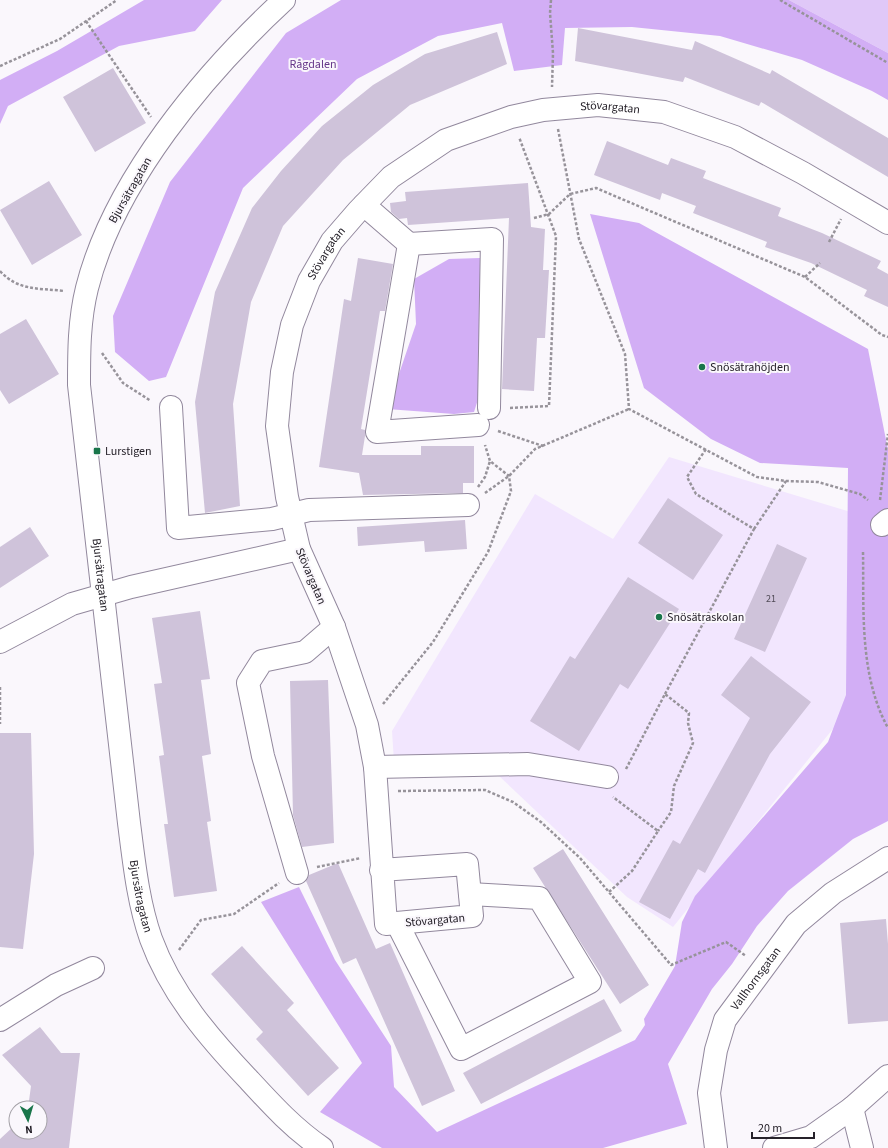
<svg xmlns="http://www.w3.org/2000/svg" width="888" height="1148" font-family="'Source Sans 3',sans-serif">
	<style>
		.built { fill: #f2e6fe }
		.green { fill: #e0c8f8 }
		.forest { fill: #d2aef5 }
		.building { fill: #cfc3da }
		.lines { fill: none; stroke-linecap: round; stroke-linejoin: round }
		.minor-casing { stroke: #92889d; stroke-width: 24 }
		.path { stroke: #97939a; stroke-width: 2.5; stroke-dasharray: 3 2; stroke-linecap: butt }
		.minor { stroke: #fff; stroke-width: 22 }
		.poi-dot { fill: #19754a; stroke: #faf7fc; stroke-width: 1.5 }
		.labels { text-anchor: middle; stroke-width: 4; stroke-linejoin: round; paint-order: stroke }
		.number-label { font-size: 10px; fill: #504a56 }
		.park-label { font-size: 12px; fill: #653689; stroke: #faf7fc }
		.street-label { font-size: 12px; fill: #26222a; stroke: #faf7fc }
		.poi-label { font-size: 12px; fill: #26222a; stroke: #faf7fc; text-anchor: start }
	</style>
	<rect width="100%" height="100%" fill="#faf7fc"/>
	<path class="built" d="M 669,457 L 854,513 L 861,694 L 673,927 L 627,897 L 498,775 L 395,777 L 392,731 L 535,494 L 613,539 Z"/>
	<path class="green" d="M 789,0 L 888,0 L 888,53 Z"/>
	<path class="forest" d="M 144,0 L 222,0 L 195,31 L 119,46 L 8,106 L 0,124 L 0,80 L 57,51 Z
		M 341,0 L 789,0 L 888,53 L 888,100 L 872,91 L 802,60 L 720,36 L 632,27 L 565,28 L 562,65 L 514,71 L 502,23 L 438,36 L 357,79 L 243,188 L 166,377 L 149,381 L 115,352 L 113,316 L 170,182 L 286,33 Z
		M 590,214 L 639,223 L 868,349 L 888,450 L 888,821 L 853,839 L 788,891 L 757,926 L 732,964 L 712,989 L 668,1064 L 687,1124 L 603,1148 L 382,1148 L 320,1112 L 362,1063 L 261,902 L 299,887 L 335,960 L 391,1046 L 394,1087 L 437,1132 L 635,1040 L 645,1025 L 644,1019 L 675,966 L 682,922 L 695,896 L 828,742 L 846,695 L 848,468 L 760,463 L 711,439 L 644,388 Z
		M 480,258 L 481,390 L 474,412 L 454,414 L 387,409 L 416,324 L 414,279 L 449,259 Z"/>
	<path class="building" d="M 578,28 L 692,50 L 695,41 L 770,74 L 772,70 L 888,138 L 888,177 L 761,102 L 759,106 L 685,77 L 683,82 L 575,61 Z
		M 497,32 L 507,64 L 410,105 L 343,160 L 283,226 L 251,302 L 233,404 L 240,506 L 205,513 L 195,402 L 215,292 L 252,208 L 281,171 L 322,126 L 373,85 L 425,54 Z
		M 113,68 L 146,123 L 95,152 L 63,97 Z
		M 607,141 L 668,165 L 671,158 L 706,171 L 703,178 L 781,208 L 778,216 L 822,233 L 881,261 L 877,268 L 888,274 L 888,307 L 864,296 L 867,290 L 811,263 L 765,247 L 767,242 L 693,213 L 696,206 L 662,193 L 660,200 L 594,175 Z
		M 49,181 L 82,235 L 32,265 L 0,210 Z
		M 528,183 L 531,227 L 545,229 L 543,270 L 549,270 L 545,338 L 537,338 L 534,391 L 502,389 L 509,218 L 408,225 L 407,218 L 399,219 L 391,212 L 390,203 L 406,201 L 405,192 Z
		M 358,258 L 393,264 L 385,311 L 380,311 L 361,429 L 365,430 L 365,436 L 362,455 L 421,455 L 421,446 L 474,446 L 474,483 L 463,483 L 463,493 L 363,495 L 359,473 L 319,467 L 344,299 L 351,301 Z
		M 26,319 L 59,374 L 9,404 L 0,390 L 0,334 Z
		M 668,498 L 723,535 L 693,580 L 638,543 Z
		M 465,520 L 467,549 L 425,552 L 424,541 L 358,546 L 357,527 Z
		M 30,527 L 49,556 L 0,588 L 0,547 Z
		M 777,544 L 807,558 L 765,652 L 734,639 Z
		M 628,577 L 679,609 L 628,689 L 620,684 L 579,751 L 530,721 L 570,656 L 575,659 Z
		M 200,611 L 210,679 L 201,680 L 211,754 L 202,756 L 211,821 L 207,822 L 217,891 L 174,897 L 164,824 L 168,824 L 159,756 L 164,755 L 154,684 L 162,683 L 152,618 Z
		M 751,656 L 811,702 L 770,754 L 705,873 L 698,869 L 670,919 L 639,902 L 673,840 L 680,844 L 750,718 L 721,695 Z
		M 328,680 L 334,843 L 302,847 L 293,815 L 290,681 Z
		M 0,733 L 31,733 L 34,854 L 23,949 L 0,947 Z
		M 563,849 L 649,985 L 620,1004 L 533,868 Z
		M 338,863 L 376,949 L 390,943 L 455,1091 L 422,1106 L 356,958 L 343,964 L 306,881 L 309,875 Z
		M 886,919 L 888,944 L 888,1021 L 848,1024 L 840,923 Z
		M 242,946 L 294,1003 L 287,1010 L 339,1068 L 308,1096 L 256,1039 L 263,1032 L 211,974 Z
		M 604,999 L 622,1031 L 481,1104 L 463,1073 Z
		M 40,1027 L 61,1053 L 80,1053 L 69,1148 L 0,1148 L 0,1139 L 14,1126 L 16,1126 L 16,1132 L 40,1132 L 40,1108 L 28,1108 L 31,1086 L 2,1055 Z"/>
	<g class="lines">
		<g class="minor-casing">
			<g id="minor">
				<path id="s1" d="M 284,0 C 204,74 114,181 87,288 C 79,320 79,352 79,385 L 129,823 C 134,862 138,902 151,939 C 171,994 210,1039 249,1080 C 272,1105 294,1129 322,1148"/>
				<path d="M 364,205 L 409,244 L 377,432 L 478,425"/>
				<path d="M 409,244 L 492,239 L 489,408"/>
				<path d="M 171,407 L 178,528 L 272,519 L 309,510 L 468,505"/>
				<path d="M 882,525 L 888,520"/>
				<path d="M 0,642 L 72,604 L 131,587 L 299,549"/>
				<path d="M 375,767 L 528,764 L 607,777"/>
				<path id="s2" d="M 381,870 L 467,864 L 472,916 L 386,924 L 375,767 L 367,725 L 334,627 L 299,549 L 287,497 L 277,426 L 282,372 L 292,325 L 309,281 L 332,241 L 358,211 L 391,177 L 446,140 L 511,117 L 543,110 L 598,105 L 664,112 L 735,137 L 803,173 L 888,223"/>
				<path d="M 297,873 L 263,756 L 248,683 L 262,661 L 305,652 L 334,627"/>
				<path d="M 397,923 L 461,1049 L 590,982 L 539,898 L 470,894"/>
				<path d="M 0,1020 L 56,985 L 93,968"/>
				<path d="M 852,1108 L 862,1148"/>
				<path id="s3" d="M 716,1148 L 709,1093 L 716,1050 L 725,1020 L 796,924 L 833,893 L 888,858"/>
				<path d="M 774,1148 L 811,1137 L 852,1108 L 888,1076"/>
			</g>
		</g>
		<path class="path" d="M 551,0 L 550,13 L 553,53 L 552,87
			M 780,0 L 888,63
			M 86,21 L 151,117
			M 0,66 L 60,39 L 117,0
			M 558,129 L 579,239 L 625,354 L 629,409 L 757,477 L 786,481 L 818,482 L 860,494 L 868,500
			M 534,218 L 549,214 L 570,194 L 596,188 L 805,277 L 882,335 L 888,337
			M 829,242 L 841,219
			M 0,271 C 18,291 39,288 64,291
			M 805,277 L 820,263
			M 102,353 L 123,383 L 151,401
			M 510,408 L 549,406 L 556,236 L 519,137
			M 498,431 L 543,446
			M 478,487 L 485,477 L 490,461
			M 485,493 L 509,476 L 535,449 L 629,409
			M 880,500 L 888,434
			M 754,529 L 786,481
			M 863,552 C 864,610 859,675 888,728
			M 0,687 L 0,724
			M 665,694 L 754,529 L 696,494 L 687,477 L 706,449
			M 383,704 L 433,642 L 488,552 L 511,491 L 509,476 L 490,461 L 485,445
			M 626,769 L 665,694 L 689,713 L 688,723 L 693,743 L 674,786 L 671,812 L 658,831
			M 398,791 L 485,790 L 513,802 L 541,822 L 580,858 L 671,965 L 726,942 L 746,956
			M 317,867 L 361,858
			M 609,892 L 632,871 L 658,831 L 613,797
			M 179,950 L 201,920 L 234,914 L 279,883"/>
		<use href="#minor" class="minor"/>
	</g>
	<g class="poi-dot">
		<circle cx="702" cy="367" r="4"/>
		<rect x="93" y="447" width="8" height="8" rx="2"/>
		<circle cx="659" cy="617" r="4"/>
	</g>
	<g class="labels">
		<g class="number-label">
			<text x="771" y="602">21</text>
		</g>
		<g class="park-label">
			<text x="313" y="68">Rågdalen</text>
		</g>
		<g class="street-label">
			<text dy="4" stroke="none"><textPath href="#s2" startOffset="1257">Stövargatan</textPath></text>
			<text transform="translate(130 190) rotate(-60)" y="4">Bjursätragatan</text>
			<text dy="4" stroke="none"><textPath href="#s2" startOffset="921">Stövargatan</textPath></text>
			<text dy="4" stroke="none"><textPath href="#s1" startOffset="642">Bjursätragatan</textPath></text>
			<text transform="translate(311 576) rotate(67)" y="4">Stövargatan</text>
			<text dy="4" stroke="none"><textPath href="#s1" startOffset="966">Bjursätragatan</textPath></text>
			<text transform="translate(435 920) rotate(-5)" y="4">Stövargatan</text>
			<text dy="4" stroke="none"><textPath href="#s3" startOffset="182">Vallhornsgatan</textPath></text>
		</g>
		<g class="poi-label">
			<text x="710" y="371">Snösätrahöjden</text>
			<text x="105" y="455">Lurstigen</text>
			<text x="667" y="621">Snösätraskolan</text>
		</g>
	</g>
	<g transform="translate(28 1120) rotate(175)"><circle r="19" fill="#faf7fc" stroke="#a5a2a8"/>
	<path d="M0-3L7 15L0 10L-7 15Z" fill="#19754a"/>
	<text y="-6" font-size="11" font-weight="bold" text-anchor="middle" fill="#26222a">N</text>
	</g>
	<path d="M752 1132v6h62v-6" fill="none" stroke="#26222a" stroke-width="2"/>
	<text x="758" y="1132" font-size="12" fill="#26222a" stroke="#faf7fc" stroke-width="3" paint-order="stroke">20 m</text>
</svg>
